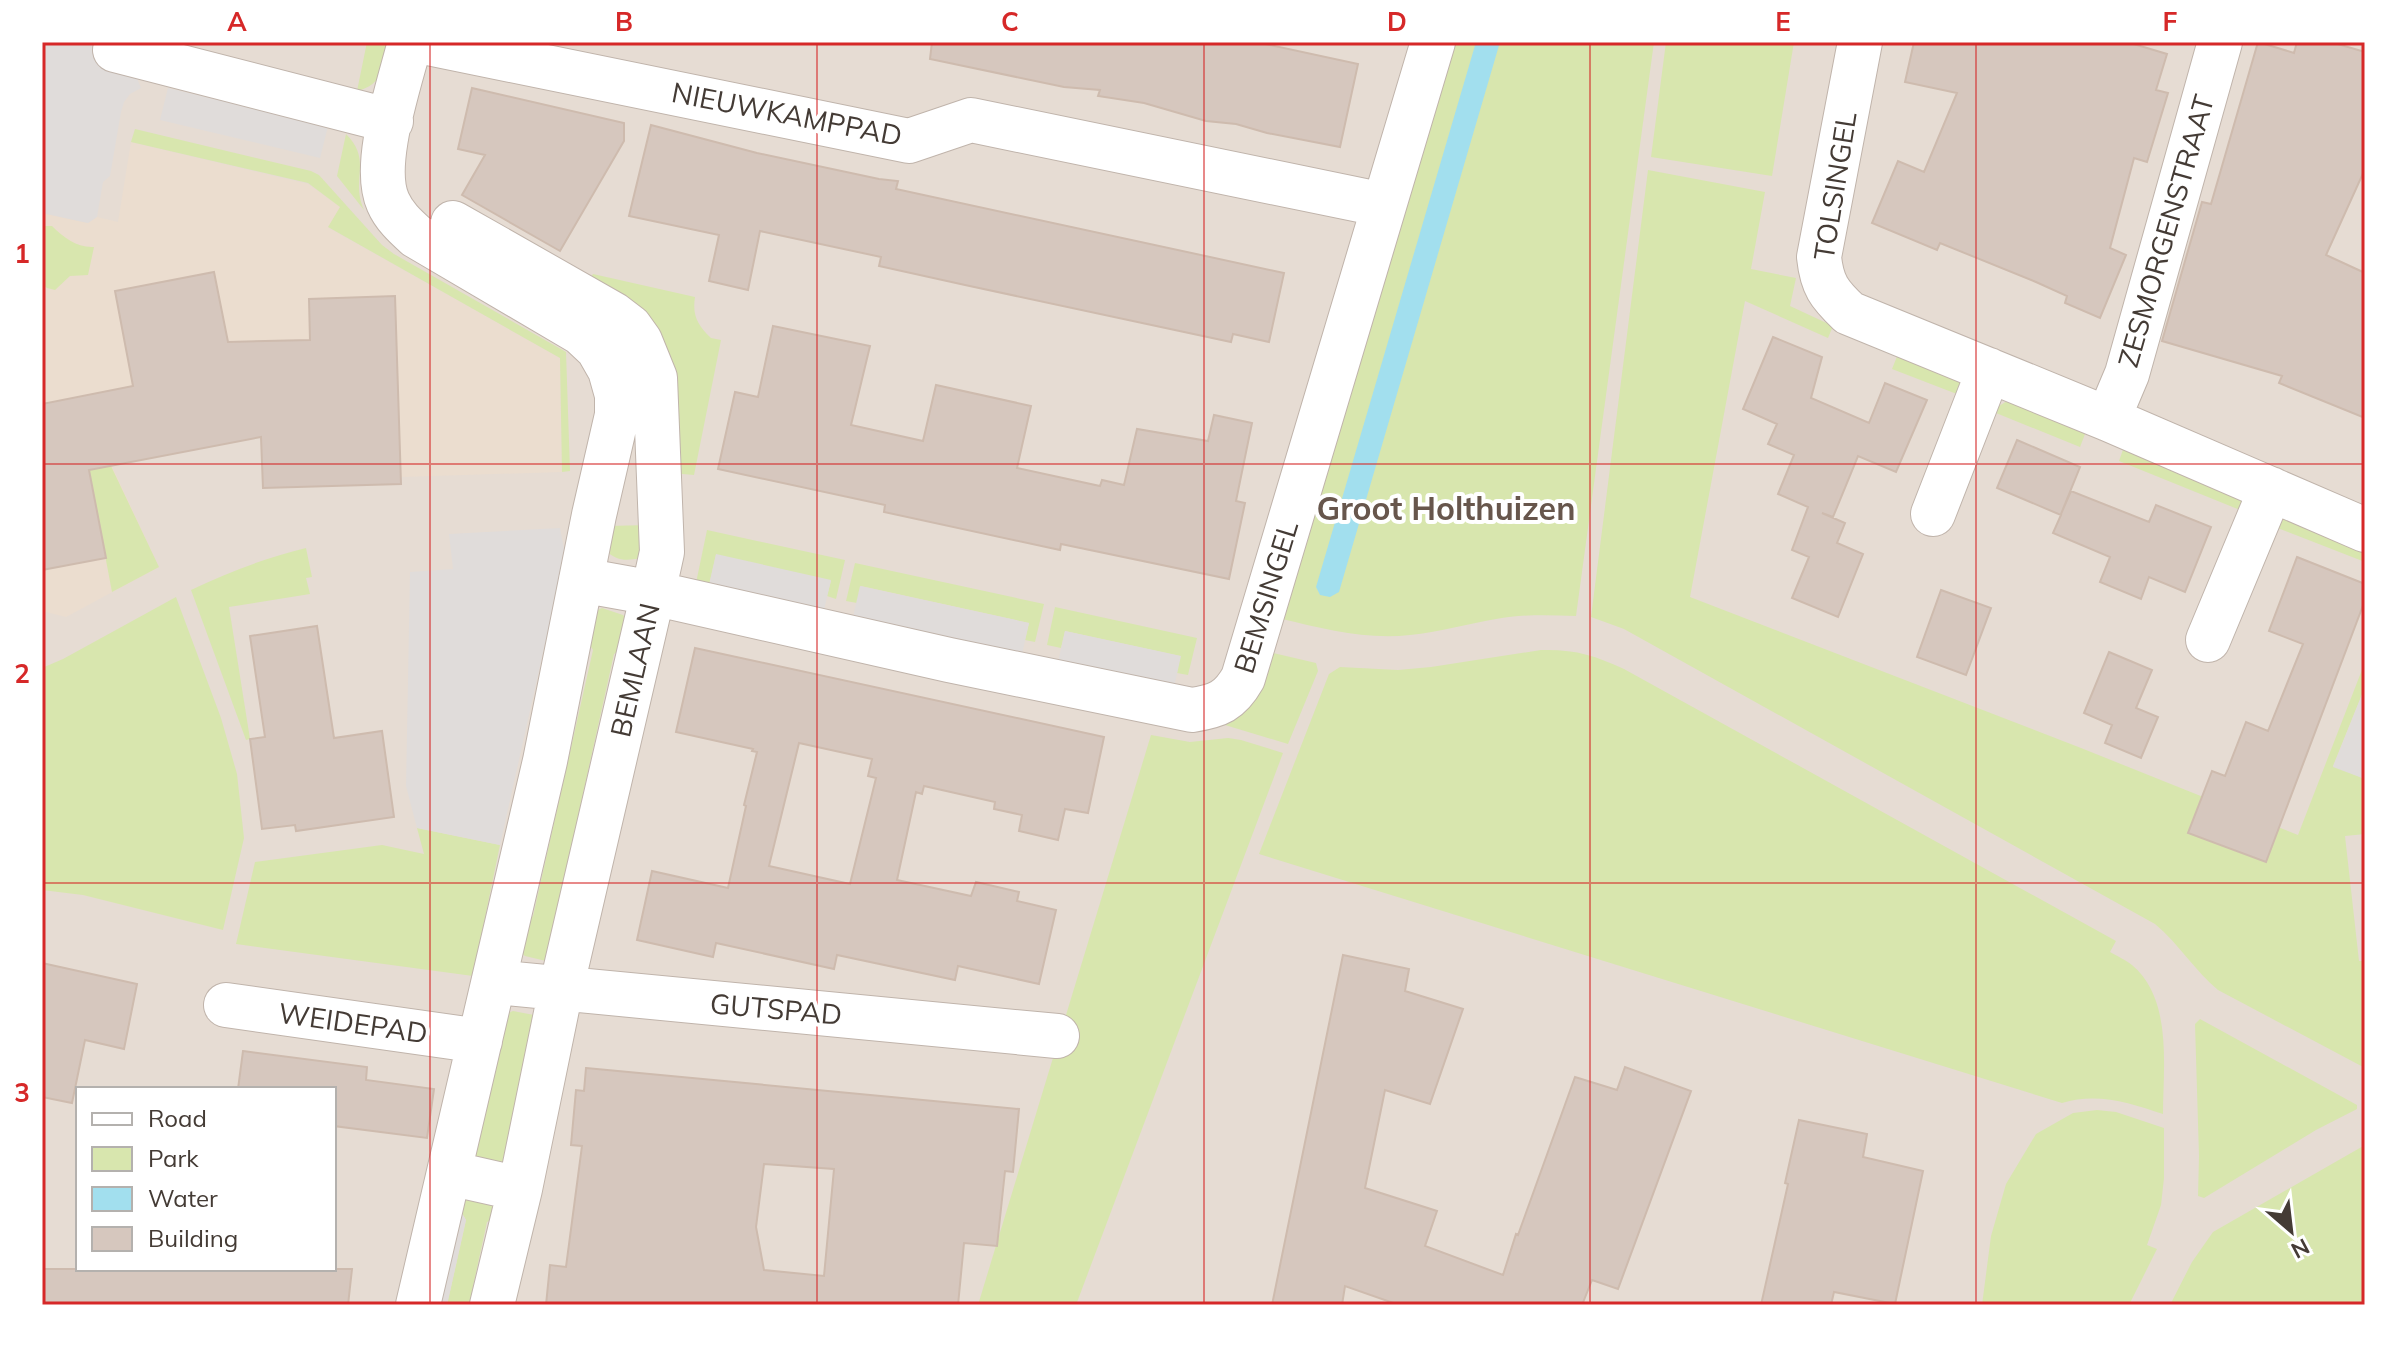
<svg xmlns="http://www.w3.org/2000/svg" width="2407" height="1347" font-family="Mulish,sans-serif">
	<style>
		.residential { fill: #e6dcd3; fill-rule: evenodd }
		.education { fill: #ebddcf }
		.green { fill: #d8e6ae }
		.parking { fill: #e0dcda }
		.water { fill: #a2dfee }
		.building { fill: #d6c7be; stroke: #cebbae; stroke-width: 2; fill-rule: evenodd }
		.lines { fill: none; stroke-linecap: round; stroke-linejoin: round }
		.minor-casing { stroke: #c0b4ab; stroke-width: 46 }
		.minor { stroke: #fff; stroke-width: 44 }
		.grid { fill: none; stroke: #d62828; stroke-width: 2; stroke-opacity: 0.55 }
		.labels { text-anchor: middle; stroke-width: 8; stroke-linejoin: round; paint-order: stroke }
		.street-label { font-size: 28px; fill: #443b35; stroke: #fff }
		.quarter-label { font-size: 32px; font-weight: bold; fill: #67564c; stroke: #fff }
		.neatline { fill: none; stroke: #d62828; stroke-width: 3 }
		.grid-label { font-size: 26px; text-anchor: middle; font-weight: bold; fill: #d62828 }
	</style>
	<rect width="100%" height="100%" fill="#f2ebe5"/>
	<path class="residential" d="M 42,42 L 2365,42 L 2365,1305 L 42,1305 ZM 78,1089 L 334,1089 L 334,1269 L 78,1269 Z"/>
	<path class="education" d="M 131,142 L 308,184 L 341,207 L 329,228 L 560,358 L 562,472 L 401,477 L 401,484 L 263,488 L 261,437 L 112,466 L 159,567 L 66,617 L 42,611 L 42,213 L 87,223 L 97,217 L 118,222 Z"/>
	<path class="green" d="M 367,42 L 392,42 C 385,64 383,85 357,91 Z
		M 1451,42 L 1654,42 L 1576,616 C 1549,615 1522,614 1496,619 C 1467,624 1439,632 1410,635 C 1367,640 1324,629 1282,619 Z
		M 1666,42 L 1794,42 L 1772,176 L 1651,157 Z
		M 135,129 L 311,171 L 319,175 L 382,245 L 394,254 L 566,352 L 570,471 L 562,472 L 560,358 L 328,227 L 340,207 L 308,183 L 131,142 Z
		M 346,134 C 373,161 350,179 364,210 L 337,176 Z
		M 1648,170 L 1765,192 L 1751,269 L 1796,278 L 1790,306 L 1833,326 L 1828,338 L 1745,301 L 1690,597 L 2081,748 L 2298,835 L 2365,662 L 2365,687 L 2333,766 L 2365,779 L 2365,834 L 2345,836 L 2359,961 L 2365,961 L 2365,1068 L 2218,990 C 2195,971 2179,944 2155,924 L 1624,629 L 1591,617 Z
		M 42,226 L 52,226 C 63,237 77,248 94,247 L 88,275 L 70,276 L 55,290 L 47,288 L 42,284 Z
		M 593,274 L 695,297 C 692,316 698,325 711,338 L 721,340 L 694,475 L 671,473 L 587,283 Z
		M 1898,354 L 1956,376 L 1964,389 L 1962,396 L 1892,369 Z
		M 2012,398 L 2087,429 L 2080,447 L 1996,413 L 1999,406 Z
		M 2125,444 L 2244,501 L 2240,510 L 2119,461 Z
		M 111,466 L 159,567 L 112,592 L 89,470 Z
		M 2291,513 L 2365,544 L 2365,562 L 2275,527 L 2278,517 Z
		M 649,525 L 641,558 C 626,561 617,561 606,551 L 607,526 Z
		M 707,530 L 845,560 L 836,599 L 827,596 L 831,581 L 716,555 L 709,585 L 696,583 Z
		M 306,548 L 312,577 L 306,578 L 310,594 L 229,607 L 250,739 L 246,740 L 191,590 C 229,572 265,558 306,548 Z
		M 855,563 L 1044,604 L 1035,642 L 1025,640 L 1029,623 L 861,586 L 857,603 L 846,601 Z
		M 176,597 L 221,718 L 237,774 L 244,838 L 223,930 L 83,895 L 42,890 L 42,668 L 63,659 Z
		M 1055,607 L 1197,638 L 1188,675 L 1177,673 L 1180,656 L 1065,631 L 1061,648 L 1047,645 Z
		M 602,608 L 623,615 L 630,622 L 630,644 L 614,654 L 546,961 L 525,956 L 518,950 L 519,925 L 533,916 L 593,650 L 583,634 L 594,612 Z
		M 1541,650 C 1574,649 1594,655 1624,669 L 2116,941 L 2110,952 C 2117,956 2126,960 2132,965 C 2173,999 2163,1068 2163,1114 C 2130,1103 2097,1092 2062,1103 L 1259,854 L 1329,674 L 1340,667 L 1398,670 L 1431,667 Z
		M 1269,652 L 1316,663 L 1318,671 L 1288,744 L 1225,725 L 1247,709 Z
		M 1151,735 L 1190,742 L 1228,738 L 1241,740 L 1283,753 L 1076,1305 L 978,1305 Z
		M 417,828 L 500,845 L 473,976 L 236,944 L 255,862 L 382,845 L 424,854 Z
		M 513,1011 L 534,1015 L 517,1148 L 512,1172 L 467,1162 L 496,1030 L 503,1015 Z
		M 2200,1019 L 2357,1105 L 2357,1109 L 2316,1130 L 2204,1198 L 2198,1196 L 2199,1156 L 2195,1024 Z
		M 2097,1110 L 2116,1112 L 2164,1128 L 2164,1178 L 2161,1205 L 2147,1245 L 2157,1249 L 2129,1305 L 1982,1305 L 1991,1236 L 2006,1184 L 2036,1134 L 2073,1113 Z
		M 2365,1145 L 2365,1305 L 2170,1305 L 2192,1262 L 2213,1232 Z
		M 461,1190 L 506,1200 L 502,1214 L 487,1222 L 469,1305 L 447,1305 L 466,1220 L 457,1205 Z"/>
	<path class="parking" d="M 42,42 L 122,42 L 141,88 L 130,94 L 124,102 L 121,112 L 110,176 L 103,182 L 97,217 L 88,223 L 42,213 Z
		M 168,88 L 328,126 L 320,158 L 160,120 Z
		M 560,528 L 565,554 L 500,845 L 417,828 L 406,786 L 410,572 L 453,569 L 449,534 Z
		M 716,554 L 831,580 L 824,610 L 709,585 Z
		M 860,586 L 1029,623 L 1022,654 L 853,617 Z
		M 1065,631 L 1181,656 L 1174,687 L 1058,662 Z
		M 2365,687 L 2365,779 L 2333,767 Z
		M 457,1205 L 466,1220 L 447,1305 L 435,1305 Z"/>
	<path class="water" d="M 1476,42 L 1500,42 L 1339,592 L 1330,597 L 1320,595 L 1316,587 Z"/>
	<path class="building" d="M 932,42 L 1256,42 L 1358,64 L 1340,147 L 1267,133 L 1236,124 L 1206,121 L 1144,103 L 1098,96 L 1100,90 L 1064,87 L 930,59 Z
		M 1914,42 L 2127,42 L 2167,54 L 2156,90 L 2168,93 L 2147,162 L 2134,158 L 2110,248 L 2126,255 L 2100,318 L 2065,303 L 2067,296 L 2036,282 L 1940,243 L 1937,250 L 1872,223 L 1898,161 L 1924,172 L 1957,93 L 1905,82 Z
		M 2258,42 L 2294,53 L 2297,42 L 2331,42 L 2365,52 L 2365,169 L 2326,255 L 2365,273 L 2365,418 L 2279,383 L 2282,376 L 2162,341 L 2202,202 L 2211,204 Z
		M 472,88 L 624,123 L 624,141 L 560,251 L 462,195 L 485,155 L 458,149 Z
		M 651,125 L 757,153 L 879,179 L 898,181 L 896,189 L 1284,273 L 1269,342 L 1233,334 L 1231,342 L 965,285 L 879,266 L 881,257 L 760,231 L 748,290 L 709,281 L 719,235 L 629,216 Z
		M 214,272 L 228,342 L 310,340 L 309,299 L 395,296 L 401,484 L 263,488 L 261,437 L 89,470 L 106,558 L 42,570 L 42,404 L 133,386 L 115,291 Z
		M 773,326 L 870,346 L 851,425 L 923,441 L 936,385 L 1031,406 L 1017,468 L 1100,486 L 1102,480 L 1124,485 L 1137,429 L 1208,441 L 1214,415 L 1252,423 L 1236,501 L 1245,503 L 1229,579 L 1061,544 L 1060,550 L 884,512 L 885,505 L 718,469 L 735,392 L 758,397 Z
		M 1773,337 L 1822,357 L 1811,398 L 1869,423 L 1885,383 L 1927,400 L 1896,472 L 1858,456 L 1833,517 L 1822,513 L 1845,523 L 1837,543 L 1863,554 L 1838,617 L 1792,598 L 1809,557 L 1792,550 L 1808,507 L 1778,494 L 1794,455 L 1768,444 L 1777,424 L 1743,409 Z
		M 2017,440 L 2080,467 L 2061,514 L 2071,491 L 2149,522 L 2156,505 L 2211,527 L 2185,592 L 2149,577 L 2141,599 L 2100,582 L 2110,557 L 2053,533 L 2061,515 L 1997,488 Z
		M 2297,557 L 2365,584 L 2365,600 L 2266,862 L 2188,833 L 2212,771 L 2225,776 L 2246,722 L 2268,731 L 2303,644 L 2269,631 Z
		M 1941,590 L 1991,608 L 1966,675 L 1917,657 Z
		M 317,626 L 334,738 L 382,731 L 394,817 L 296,831 L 295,825 L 262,829 L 250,739 L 265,737 L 250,636 Z
		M 695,648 L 1104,737 L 1088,813 L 1065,809 L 1058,840 L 1019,831 L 1022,815 L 994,809 L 995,802 L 924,786 L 922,794 L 916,792 L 897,880 L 971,896 L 976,882 L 1019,892 L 1017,901 L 1056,910 L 1039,984 L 958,966 L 955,980 L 837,955 L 834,969 L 716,943 L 713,957 L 637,940 L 652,871 L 728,888 L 746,806 L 744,805 L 757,752 L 752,751 L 753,749 L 676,732 ZM 799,743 L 872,759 L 868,776 L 876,778 L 850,884 L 769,866 Z
		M 2109,652 L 2152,670 L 2136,708 L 2158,717 L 2141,758 L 2105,743 L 2112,725 L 2084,713 Z
		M 1343,955 L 1409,969 L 1405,991 L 1463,1009 L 1430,1104 L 1385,1090 L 1365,1188 L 1437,1211 L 1425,1246 L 1503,1275 L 1516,1234 L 1518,1235 L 1575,1077 L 1617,1090 L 1625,1067 L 1691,1091 L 1618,1289 L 1592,1280 L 1582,1305 L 1399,1305 L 1345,1286 L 1342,1305 L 1272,1305 Z
		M 42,963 L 137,984 L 124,1049 L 85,1040 L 72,1103 L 42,1097 Z
		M 243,1051 L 367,1067 L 366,1080 L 434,1089 L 427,1138 L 334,1126 L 334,1089 L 238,1089 Z
		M 586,1068 L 1019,1109 L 1013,1172 L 1005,1171 L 997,1246 L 964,1243 L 958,1305 L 546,1305 L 550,1265 L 566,1267 L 582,1146 L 571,1145 L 576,1090 L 584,1091 ZM 764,1164 L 834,1169 L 824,1276 L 764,1270 L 756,1227 Z
		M 1799,1120 L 1867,1134 L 1863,1157 L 1923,1171 L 1895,1304 L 1834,1292 L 1831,1305 L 1761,1305 L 1788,1184 L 1785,1183 Z
		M 42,1269 L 352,1269 L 348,1305 L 42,1305 Z"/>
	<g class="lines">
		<g class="minor-casing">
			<path id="minor" d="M 410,42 C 400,83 371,164 388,202 C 394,216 405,226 416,236 L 581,333 L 598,349 L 610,370 L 617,395 L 617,415 L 594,515 L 545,761 L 418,1305
				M 423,42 L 909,141 L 971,120 L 1384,205
				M 1860,42 L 1819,257 C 1822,285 1829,294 1849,313 L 2108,419 L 2365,530
				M 115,50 L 391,121
				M 453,223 L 613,314 L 630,327 L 640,341 L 655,378 L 662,552 L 653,593 L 561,989 L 520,1189 L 492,1305
				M 2108,419 L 2127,374 L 2220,42
				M 1933,514 L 1989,370
				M 581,580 L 653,593 L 949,660 L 1192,710 C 1218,706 1230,701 1243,678 L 1433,42
				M 2208,640 L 2271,489
				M 495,982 L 1057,1036
				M 226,1005 L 480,1041
				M 449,1173 L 520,1189"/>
		</g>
		<use href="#minor" class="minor"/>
	</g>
	<path class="grid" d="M 430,42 L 430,1305M 817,42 L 817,1305M 1204,42 L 1204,1305M 1590,42 L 1590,1305M 1976,42 L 1976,1305M 42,464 L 2365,464M 42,883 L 2365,883"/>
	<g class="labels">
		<g class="street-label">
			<text transform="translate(787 114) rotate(11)" y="10">NIEUWKAMPPAD</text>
			<text transform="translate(1835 186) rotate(-81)" y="10">TOLSINGEL</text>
			<text transform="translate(2166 231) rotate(-74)" y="10">ZESMORGENSTRAAT</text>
			<text transform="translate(1266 597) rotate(-73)" y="10">BEMSINGEL</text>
			<text transform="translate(635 670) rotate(-77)" y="10">BEMLAAN</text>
			<text transform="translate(776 1009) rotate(5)" y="10">GUTSPAD</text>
			<text transform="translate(353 1023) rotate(8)" y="10">WEIDEPAD</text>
		</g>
		<g class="quarter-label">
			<text x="1446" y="520">Groot Holthuizen</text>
		</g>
	</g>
	<rect width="2407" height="1347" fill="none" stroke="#ffffff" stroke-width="88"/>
	<rect x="76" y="1087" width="260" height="184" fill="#ffffff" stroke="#b4b1ae" stroke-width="2"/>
	<rect x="92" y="1113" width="40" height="12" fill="#ffffff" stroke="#b4b1ae" stroke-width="2"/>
	<text x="148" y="1127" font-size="24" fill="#443b35">Road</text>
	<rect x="92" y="1147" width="40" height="24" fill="#d8e6ae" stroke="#b4b1ae" stroke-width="2"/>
	<text x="148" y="1167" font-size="24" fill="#443b35">Park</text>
	<rect x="92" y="1187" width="40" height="24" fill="#a2dfee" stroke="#b4b1ae" stroke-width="2"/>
	<text x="148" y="1207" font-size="24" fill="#443b35">Water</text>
	<rect x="92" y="1227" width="40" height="24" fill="#d6c7be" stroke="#b4b1ae" stroke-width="2"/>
	<text x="148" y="1247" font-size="24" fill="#443b35">Building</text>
	<g transform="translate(2291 1231) rotate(152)" stroke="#ffffff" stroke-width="6" paint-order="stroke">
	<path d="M0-6L14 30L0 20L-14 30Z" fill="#443b35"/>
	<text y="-12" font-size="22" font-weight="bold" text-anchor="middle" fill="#443b35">N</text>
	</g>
	<rect x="44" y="44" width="2319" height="1259" class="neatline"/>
	<g class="grid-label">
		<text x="237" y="31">A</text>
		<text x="624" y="31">B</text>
		<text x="1010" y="31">C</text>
		<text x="1397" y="31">D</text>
		<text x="1783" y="31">E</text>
		<text x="2170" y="31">F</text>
		<text x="22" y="263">1</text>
		<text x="22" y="683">2</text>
		<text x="22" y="1102">3</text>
	</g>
</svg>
